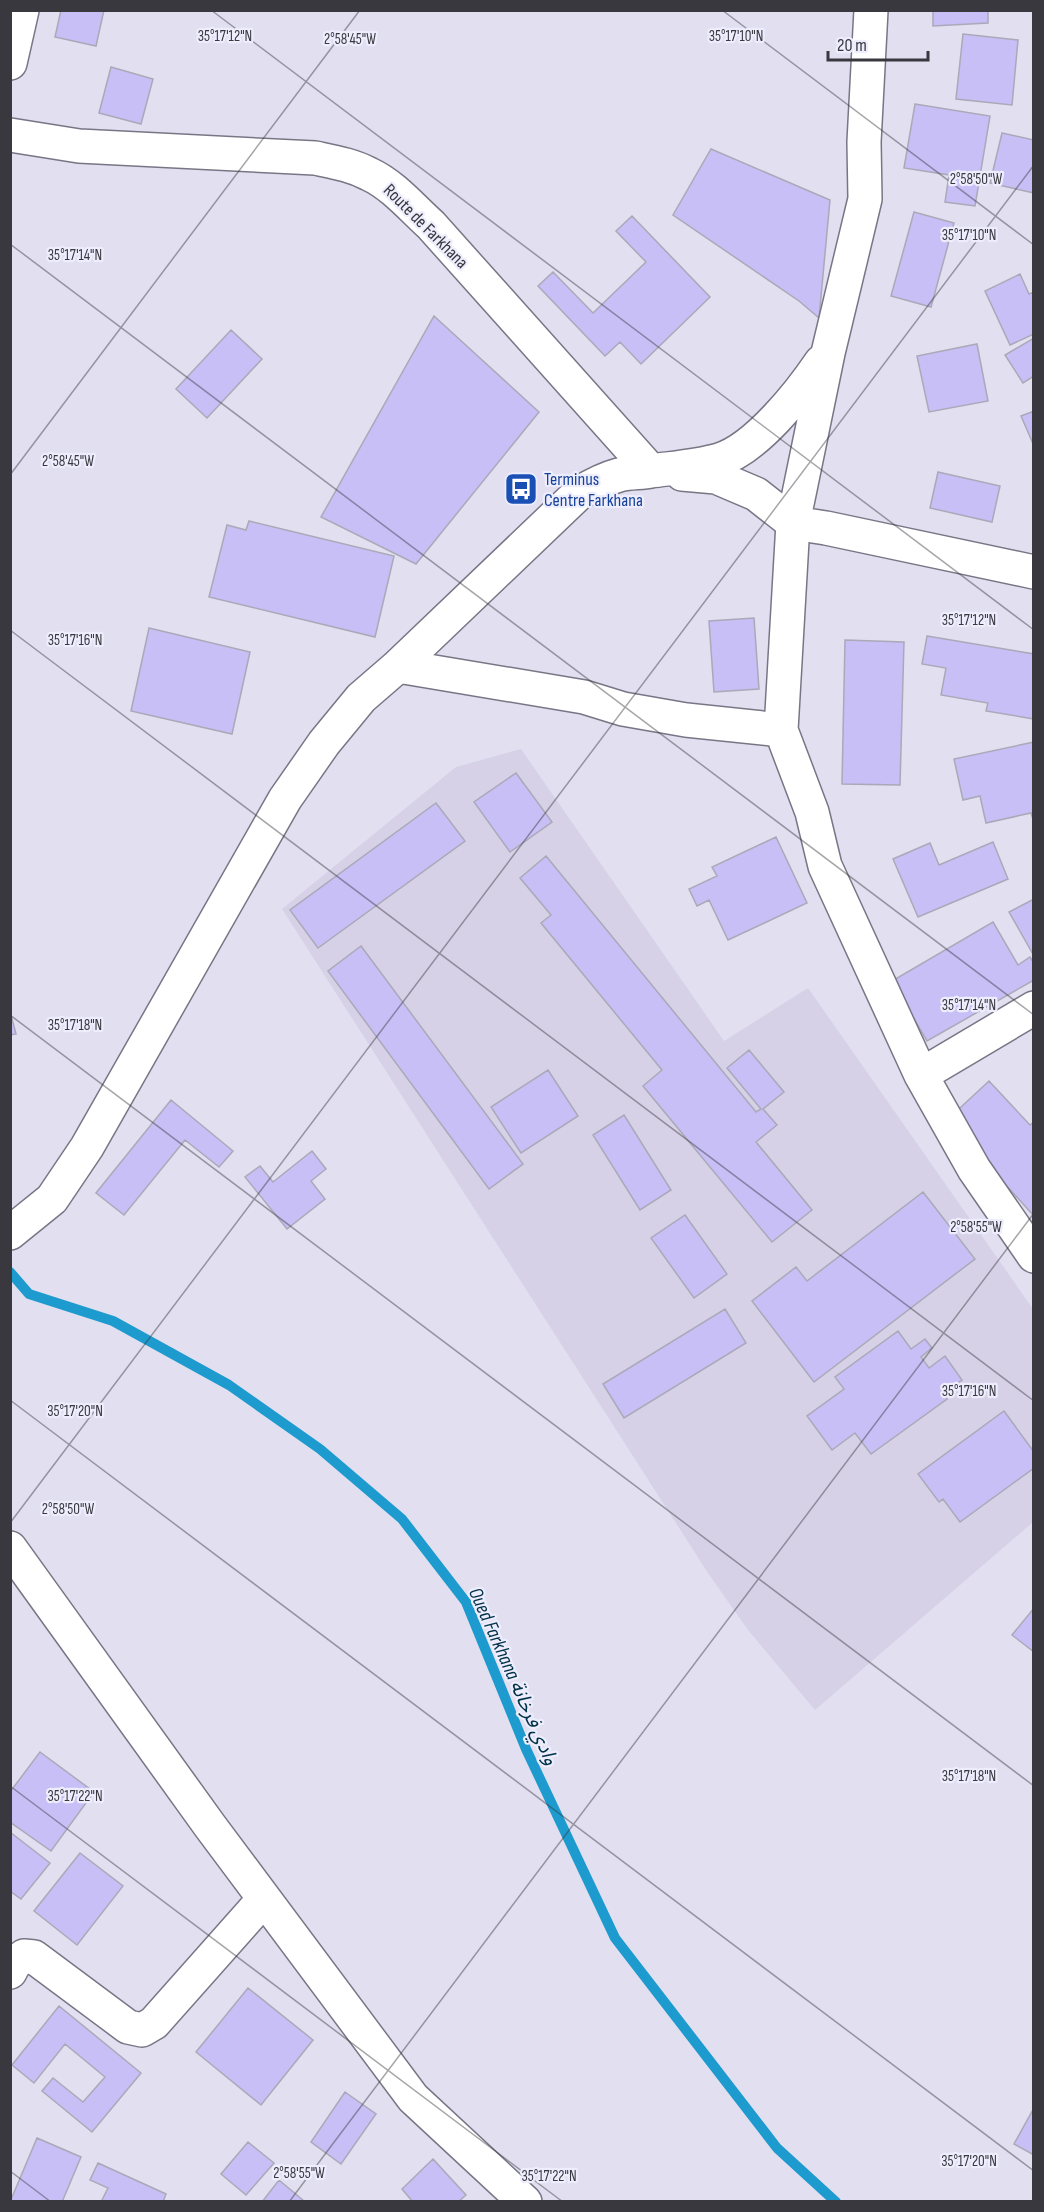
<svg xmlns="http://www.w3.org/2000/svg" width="1044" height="2212" font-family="'Sofia Sans Condensed','Noto Sans Arabic',sans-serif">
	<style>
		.education { fill: #d6d1e7 }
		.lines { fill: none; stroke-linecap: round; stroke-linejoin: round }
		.stream { stroke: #1d9ace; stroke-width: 10 }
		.building { fill: #c7bff6; stroke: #aaa9b8; stroke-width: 1.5 }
		.minor-casing { stroke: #787685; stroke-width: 36 }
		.minor { stroke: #fff; stroke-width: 33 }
		.ticks { fill: none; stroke: #39383f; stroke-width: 1.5; stroke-opacity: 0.45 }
		.labels { text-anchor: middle; stroke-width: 4.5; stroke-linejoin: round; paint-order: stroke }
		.street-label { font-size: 18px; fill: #39383f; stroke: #eeedfd }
		.transit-label { font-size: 18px; fill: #164399; stroke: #eeedfd; text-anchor: start }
		.water-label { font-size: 20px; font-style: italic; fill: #003247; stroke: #eeedfd }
		.ticks-label { font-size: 15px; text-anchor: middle; fill: #39383f; stroke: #eeedfd; stroke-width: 4.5; stroke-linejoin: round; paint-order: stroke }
	</style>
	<rect width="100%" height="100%" fill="#e1dff0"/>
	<path class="education" d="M 521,749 L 724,1041 L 808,988 L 1033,1309 L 1033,1522 L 815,1710 L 748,1630 L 708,1573 L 282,909 L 456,767 Z"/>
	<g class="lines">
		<path class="stream" d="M 10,1272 L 29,1294 L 113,1321 L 229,1385 L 320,1449 L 402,1519 L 466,1602 L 526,1749 L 615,1938 L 777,2148 L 836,2202"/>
	</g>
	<path class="building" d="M 61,10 L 104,10 L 96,46 L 55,37 Z
		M 933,10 L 988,10 L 988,23 L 933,26 Z
		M 963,34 L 1018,40 L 1012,105 L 956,99 Z
		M 111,67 L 153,79 L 141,124 L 99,113 Z
		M 915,104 L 990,116 L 975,206 L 945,202 L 949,175 L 904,168 Z
		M 1002,133 L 1034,140 L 1034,193 L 990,183 Z
		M 711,149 L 830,200 L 819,318 L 799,301 L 673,215 Z
		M 914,212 L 954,223 L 931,307 L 891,296 Z
		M 632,216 L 710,297 L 641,364 L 620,342 L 605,356 L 538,286 L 553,272 L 593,313 L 646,262 L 616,231 Z
		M 1020,274 L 1029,294 L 1034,292 L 1034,334 L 1010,345 L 985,291 Z
		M 434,316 L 539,412 L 416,564 L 321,517 Z
		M 231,330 L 262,359 L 207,418 L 176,389 Z
		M 1034,338 L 1034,376 L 1023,383 L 1005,355 Z
		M 977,344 L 988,401 L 929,412 L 917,356 Z
		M 1034,411 L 1034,446 L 1021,416 Z
		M 938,472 L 1000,486 L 992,522 L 930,508 Z
		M 249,521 L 394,556 L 375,637 L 209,597 L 227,525 L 246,530 Z
		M 754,618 L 759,689 L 714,692 L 709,621 Z
		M 149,628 L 250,652 L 232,734 L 131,711 Z
		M 927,636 L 1034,654 L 1034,719 L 986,711 L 988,703 L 941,695 L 946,668 L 922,664 Z
		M 845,640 L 904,642 L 900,785 L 842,784 Z
		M 1034,742 L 1034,822 L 1031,813 L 986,823 L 980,796 L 963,800 L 954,759 Z
		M 516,773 L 552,822 L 510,852 L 474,802 Z
		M 436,803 L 465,841 L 318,948 L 290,910 Z
		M 776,837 L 807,903 L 728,940 L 709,900 L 697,906 L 689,889 L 717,876 L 712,867 Z
		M 993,842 L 1008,879 L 918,917 L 893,859 L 930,843 L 939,865 Z
		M 546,856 L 756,1112 L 761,1109 L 727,1068 L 749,1050 L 784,1092 L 763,1109 L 777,1125 L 756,1142 L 812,1210 L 772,1242 L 643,1086 L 662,1070 L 541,923 L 551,915 L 520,878 Z
		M 1034,899 L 1034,956 L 1009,912 Z
		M 993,922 L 1018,965 L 1030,957 L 1034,963 L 1034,980 L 927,1041 L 892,981 Z
		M 361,946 L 523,1164 L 489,1189 L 328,971 Z
		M 10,1011 L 16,1034 L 10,1035 Z
		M 548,1070 L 578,1116 L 521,1153 L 491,1107 Z
		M 989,1081 L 1030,1125 L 1034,1122 L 1034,1216 L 947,1120 Z
		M 171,1100 L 233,1151 L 219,1167 L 185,1140 L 124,1215 L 96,1193 Z
		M 624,1115 L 671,1190 L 640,1210 L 593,1135 Z
		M 312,1151 L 326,1169 L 311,1181 L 325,1199 L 287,1229 L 245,1177 L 260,1166 L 273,1182 Z
		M 923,1192 L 975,1259 L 814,1382 L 752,1301 L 796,1267 L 807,1281 Z
		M 685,1215 L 727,1274 L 694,1298 L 651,1238 Z
		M 725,1309 L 746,1343 L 624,1418 L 603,1384 Z
		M 898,1331 L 911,1349 L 925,1339 L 932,1348 L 921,1357 L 929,1368 L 945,1356 L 962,1380 L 943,1393 L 947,1399 L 871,1454 L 855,1433 L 832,1450 L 807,1416 L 844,1389 L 835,1377 Z
		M 1004,1411 L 1034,1452 L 1034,1468 L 960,1522 L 943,1499 L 939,1502 L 918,1474 Z
		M 1034,1608 L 1034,1652 L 1012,1635 Z
		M 40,1752 L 94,1792 L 51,1851 L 10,1822 L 10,1792 Z
		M 10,1832 L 50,1863 L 21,1899 L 10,1891 Z
		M 80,1853 L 123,1886 L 77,1945 L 34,1911 Z
		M 248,1988 L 313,2040 L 261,2105 L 196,2052 Z
		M 59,2006 L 141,2073 L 92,2132 L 42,2091 L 53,2078 L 83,2102 L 105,2077 L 65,2044 L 34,2083 L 12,2065 Z
		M 345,2092 L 376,2114 L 341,2164 L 311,2142 Z
		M 1034,2108 L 1034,2155 L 1014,2144 Z
		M 37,2138 L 81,2157 L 62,2202 L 10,2202 Z
		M 248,2142 L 274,2163 L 246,2195 L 221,2174 Z
		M 433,2159 L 466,2195 L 458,2202 L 413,2202 L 402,2189 Z
		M 98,2163 L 166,2194 L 163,2202 L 101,2202 L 108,2188 L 90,2180 Z
		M 279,2180 L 304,2201 L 303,2202 L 262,2202 Z"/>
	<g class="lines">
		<g class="minor-casing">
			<path id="minor" d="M 871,10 L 864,142 L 865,199 L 828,353 L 793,523 L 781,730 L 812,812 L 825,866 L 921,1075 L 974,1169 L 1034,1256
				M 10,63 L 22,10
				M 10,135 L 79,146 L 315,158 C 334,162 352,165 369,174 C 393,185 412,208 431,225 L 651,471
				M 682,474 L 716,477 L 756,494 L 793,523 L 826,528 L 1034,572
				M 398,666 L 584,697 L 623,709 L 686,720 L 781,730
				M 921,1075 L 1034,1008
				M 10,1233 L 52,1199 L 87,1147 L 285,799 L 324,743 L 361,698 L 398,666 L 578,494 C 591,486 604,479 619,475 C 629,472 641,473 651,471 C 673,468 698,466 719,460 C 756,449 800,393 821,362
				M 10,1548 L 210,1826 L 413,2098 L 525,2202
				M 10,1972 L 14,1964 L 24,1956 L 34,1957 L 128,2027 L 142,2030 L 154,2023 L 264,1899"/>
		</g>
		<use href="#minor" class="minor"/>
	</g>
	<path class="ticks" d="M 211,10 L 1034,630M 722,10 L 1034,245M 10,244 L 1034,1015M 10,475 L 360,10M 10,630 L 1034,1401M 10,1015 L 1034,1786M 10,1400 L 1034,2171M 10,1523 L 1034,165M 10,1786 L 563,2202M 10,2171 L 51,2202M 289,2202 L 1034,1213"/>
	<defs>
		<g id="bus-square" transform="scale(1.725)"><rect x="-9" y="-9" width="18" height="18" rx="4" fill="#1a4fb4" stroke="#eeedfd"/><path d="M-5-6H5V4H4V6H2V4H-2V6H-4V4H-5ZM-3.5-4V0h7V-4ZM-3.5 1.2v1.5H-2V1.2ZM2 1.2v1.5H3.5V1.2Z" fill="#fff"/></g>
	</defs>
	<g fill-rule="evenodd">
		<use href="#bus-square" x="521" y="489"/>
	</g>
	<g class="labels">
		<g class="street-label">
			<text transform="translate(426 226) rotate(45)" y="6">Route de Farkhana</text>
		</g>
		<g class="transit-label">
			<text x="544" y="485">Terminus<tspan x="544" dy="21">Centre Farkhana</tspan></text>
		</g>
		<g class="water-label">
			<text transform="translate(514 1676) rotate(66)" y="7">Oued Farkhana وادي فرخانة</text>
		</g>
	</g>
	<g class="ticks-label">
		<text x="225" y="41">35°17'12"N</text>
		<text x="736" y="41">35°17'10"N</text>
		<text x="350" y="44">2°58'45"W</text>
		<text x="976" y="184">2°58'50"W</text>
		<text x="969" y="240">35°17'10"N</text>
		<text x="75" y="260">35°17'14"N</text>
		<text x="68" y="466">2°58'45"W</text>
		<text x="969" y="625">35°17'12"N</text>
		<text x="75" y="645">35°17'16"N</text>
		<text x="969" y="1010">35°17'14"N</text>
		<text x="75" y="1030">35°17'18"N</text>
		<text x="976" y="1232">2°58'55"W</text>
		<text x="969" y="1396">35°17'16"N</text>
		<text x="75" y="1416">35°17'20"N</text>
		<text x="68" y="1514">2°58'50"W</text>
		<text x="969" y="1781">35°17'18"N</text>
		<text x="75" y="1801">35°17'22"N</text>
		<text x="969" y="2166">35°17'20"N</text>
		<text x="299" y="2178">2°58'55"W</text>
		<text x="549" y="2181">35°17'22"N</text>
	</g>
	<rect width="1044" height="2212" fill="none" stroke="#39383f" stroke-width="24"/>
	<path d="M828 51v9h100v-9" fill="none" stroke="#39383f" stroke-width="3"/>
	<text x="837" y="51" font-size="18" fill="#39383f" stroke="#eeedfd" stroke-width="4.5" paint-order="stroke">20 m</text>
</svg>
